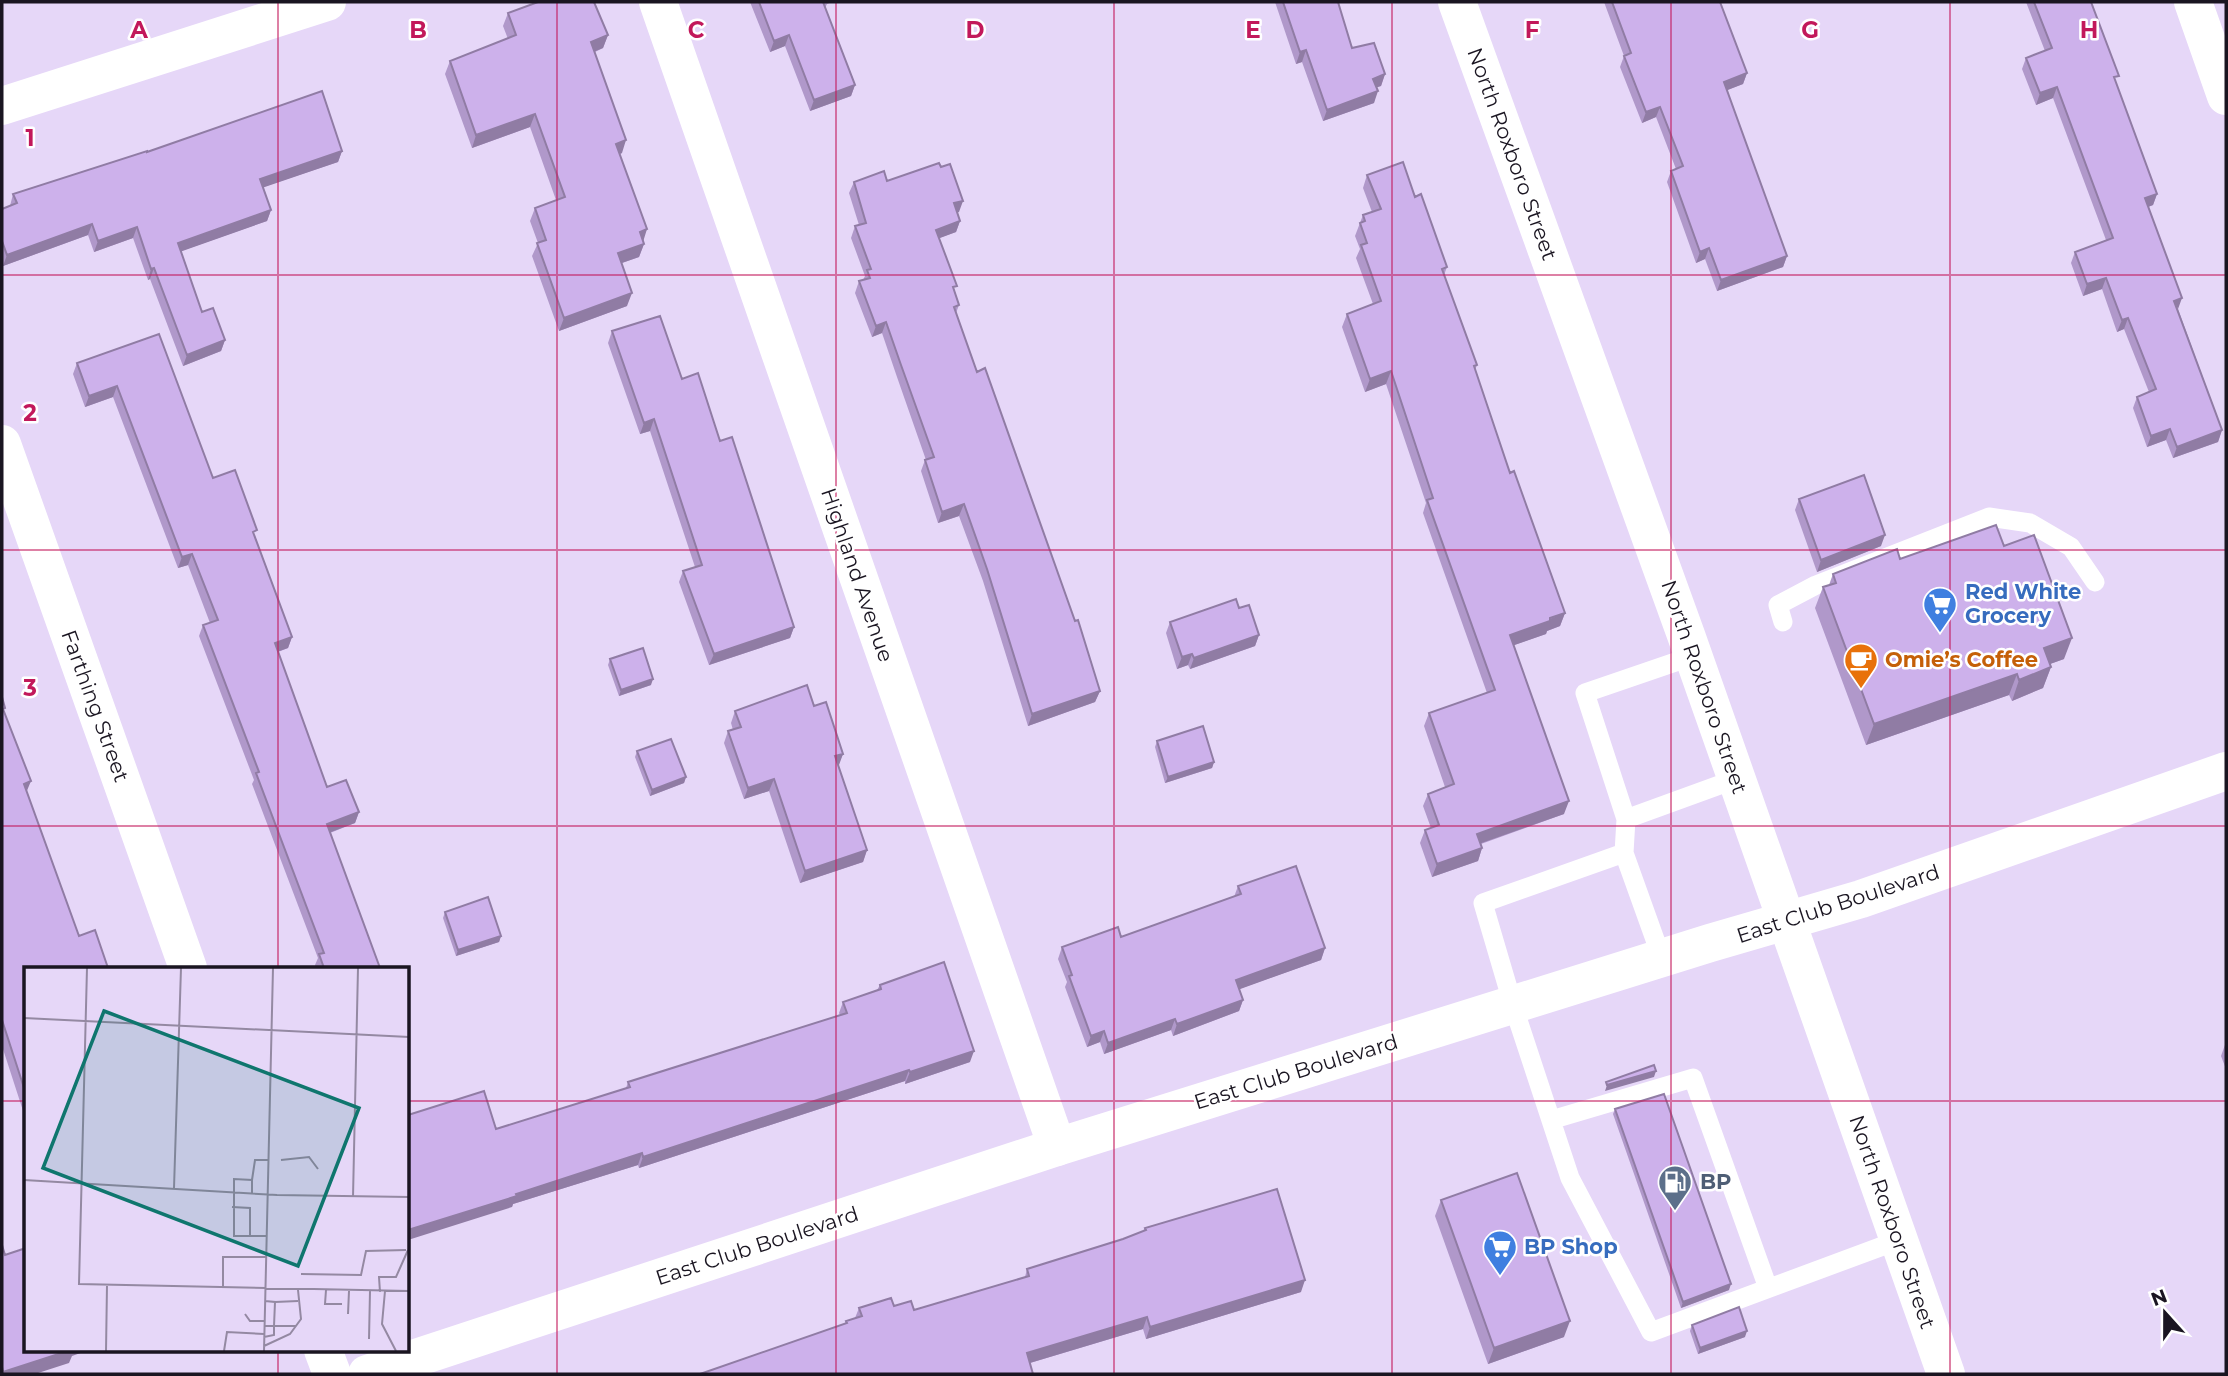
<svg xmlns="http://www.w3.org/2000/svg" width="2228" height="1376" font-family="Montserrat,sans-serif">
	<style>
		.lines { fill: none; stroke-linecap: round; stroke-linejoin: round }
		.lane { stroke: #fff; stroke-width: 19 }
		.street { stroke: #fff; stroke-width: 38 }
		.secondary { stroke: #fff; stroke-width: 38 }
		.primary { stroke: #fff; stroke-width: 38 }
		.wall { fill: #b098ca }
		.shaded-wall { fill: #907ca4 }
		.building { fill: #cdb1eb; stroke: #907ca4; stroke-width: 2 }
		.grid { fill: none; stroke: #c2185b; stroke-width: 2; stroke-opacity: 0.55 }
		.labels { text-anchor: middle; stroke-width: 5; stroke-linejoin: round; paint-order: stroke }
		.street-label { font-size: 21px; fill: #1a1521; stroke: #fff }
		.shop-label { font-size: 21px; font-weight: bold; fill: #366cbe; stroke: #fff; text-anchor: start }
		.food-label { font-size: 21px; font-weight: bold; fill: #c56008; stroke: #fff; text-anchor: start }
		.service-label { font-size: 21px; font-weight: bold; fill: #4e5e75; stroke: #fff; text-anchor: start }
		.inset-road { fill: none; stroke: #9489a2; stroke-width: 2 }
		.view { fill: #0f766e; fill-opacity: 0.15; stroke: #0f766e; stroke-width: 3.5 }
		.inset-edge { fill: none; stroke: #1a1521; stroke-width: 3.5 }
		.grid-label { font-size: 23px; text-anchor: middle; font-weight: bold; fill: #c2185b; stroke: #fff; stroke-width: 5; stroke-linejoin: round; paint-order: stroke }
	</style>
	<rect width="100%" height="100%" fill="#e6d7f8"/>
	<g class="lines">
		<path class="lane" d="M 1783,622 L 1778,605 L 1816,585 L 1989,517 L 2030,523 L 2071,547 L 2095,582
			M 1626,819 L 1736,779
			M 1624,853 L 1626,819 L 1585,693 L 1693,656
			M 1662,959 L 1624,853 L 1483,903 L 1513,1005 L 1570,1178 L 1651,1332 L 1899,1240
			M 1551,1120 L 1693,1078 L 1768,1288"/>
		<path class="street" d="M 658,2 L 1057,1147
			M 2193,2 L 2226,96
			M 2,106 L 327,2
			M 2,444 L 188,968
			M 323,1350 L 332,1374"/>
		<path class="secondary" d="M 367,1374 L 1057,1147 L 1710,943 L 1861,899 L 2226,771"/>
		<path class="primary" d="M 1457,2 L 1686,635 L 1946,1374"/>
	</g>
	<path class="wall" d="M 750,2 L 832,2 L 827,4 L 825,8 L 855,85 L 851,96 L 810,111 L 785,46 L 770,52 Z
		M 1275,2 L 1338,2 L 1352,48 L 1385,74 L 1381,86 L 1376,87 L 1374,103 L 1323,121 L 1302,62 L 1296,64 Z
		M 1604,2 L 1720,2 L 1747,73 L 1743,84 L 1727,90 L 1787,256 L 1783,267 L 1717,291 L 1705,259 L 1696,263 L 1667,182 L 1671,171 L 1676,169 L 1656,117 L 1642,123 L 1620,67 L 1624,56 Z
		M 2026,2 L 2091,2 L 2116,83 L 2157,194 L 2153,205 L 2148,207 L 2178,309 L 2222,430 L 2218,442 L 2173,458 L 2166,440 L 2147,447 L 2133,408 L 2137,397 L 2149,392 L 2124,329 L 2117,332 L 2102,289 L 2083,296 L 2071,263 L 2075,252 L 2106,240 L 2053,98 L 2036,105 L 2022,69 L 2026,58 L 2045,51 Z
		M 508,13 L 608,35 L 603,48 L 595,52 L 622,153 L 620,154 L 644,244 L 639,257 L 622,263 L 627,306 L 559,331 L 532,256 L 538,243 L 530,221 L 535,208 L 556,200 L 530,127 L 472,148 L 445,74 L 450,61 L 508,39 L 503,26 Z
		M 342,151 L 338,162 L 263,187 L 271,210 L 267,221 L 181,251 L 202,312 L 225,340 L 221,351 L 183,366 L 150,279 L 148,280 L 133,238 L 94,252 L 88,235 L 3,266 L 2,263 L 2,209 L 10,206 L 13,194 L 147,152 Z
		M 1367,175 L 1415,197 L 1447,267 L 1444,275 L 1477,365 L 1475,370 L 1510,473 L 1565,613 L 1560,626 L 1547,631 L 1546,634 L 1514,645 L 1564,814 L 1481,844 L 1482,848 L 1478,861 L 1432,877 L 1420,843 L 1425,830 L 1431,828 L 1423,806 L 1428,794 L 1445,787 L 1424,726 L 1429,713 L 1487,693 L 1423,513 L 1426,503 L 1386,384 L 1365,392 L 1342,327 L 1347,314 L 1373,304 L 1356,258 L 1360,249 L 1355,236 L 1363,215 L 1372,212 L 1363,188 Z
		M 887,181 L 959,212 L 957,212 L 960,221 L 956,232 L 939,238 L 959,305 L 956,313 L 977,372 L 1100,691 L 1095,702 L 1028,726 L 983,581 L 959,516 L 938,523 L 921,471 L 925,460 L 926,460 L 897,377 L 882,333 L 872,337 L 855,293 L 859,281 L 863,280 L 865,276 L 851,238 L 855,226 L 859,225 L 849,193 L 854,182 Z
		M 612,331 L 682,379 L 720,441 L 794,627 L 790,638 L 709,665 L 679,582 L 683,571 L 695,567 L 650,431 L 640,434 L 608,343 Z
		M 159,334 L 213,478 L 255,536 L 292,637 L 288,648 L 278,652 L 327,787 L 359,812 L 355,823 L 330,833 L 380,968 L 316,968 L 315,965 L 318,958 L 252,784 L 254,780 L 199,636 L 203,625 L 210,623 L 188,565 L 178,568 L 113,397 L 85,407 L 73,374 L 77,363 Z
		M 1799,499 L 1881,546 L 1817,572 L 1795,510 Z
		M 2004,546 L 2064,659 L 2050,664 L 2051,667 L 2043,688 L 2012,701 L 2009,695 L 1866,745 L 1815,608 L 1823,587 L 1829,585 L 1833,574 L 1900,559 Z
		M 1239,608 L 1259,635 L 1255,646 L 1190,669 L 1188,665 L 1177,669 L 1166,633 L 1170,622 Z
		M 610,659 L 651,685 L 619,696 L 608,665 Z
		M 2,697 L 4,712 L 27,792 L 26,1120 L 2,1046 Z
		M 814,706 L 843,754 L 838,765 L 867,850 L 863,862 L 800,883 L 769,791 L 744,799 L 724,743 L 728,731 L 733,730 L 731,723 L 735,711 Z
		M 1157,741 L 1214,762 L 1212,768 L 1165,783 L 1155,747 Z
		M 637,751 L 686,777 L 684,783 L 650,796 L 635,757 Z
		M 1238,886 L 1325,948 L 1321,960 L 1239,989 L 1243,1000 L 1239,1011 L 1173,1036 L 1171,1030 L 1104,1054 L 1100,1042 L 1087,1047 L 1065,987 L 1067,982 L 1058,959 L 1062,947 L 1121,937 L 1234,897 Z
		M 445,912 L 501,936 L 499,942 L 456,956 L 443,918 Z
		M 880,985 L 970,1062 L 905,1084 L 905,1081 L 639,1168 L 638,1165 L 513,1204 L 512,1207 L 496,1129 L 626,1088 L 628,1082 L 840,1015 L 839,1013 L 843,1002 L 877,990 Z
		M 2226,1042 L 2226,1069 L 2221,1056 Z
		M 1615,1109 L 1729,1290 L 1681,1308 L 1613,1114 Z
		M 1441,1200 L 1564,1337 L 1488,1364 L 1435,1216 Z
		M 1145,1228 L 1301,1292 L 1146,1339 L 1143,1329 L 1030,1363 L 845,1324 L 846,1321 L 855,1318 L 859,1308 L 894,1306 L 914,1310 L 1025,1277 L 1027,1269 L 1123,1239 L 1143,1231 Z
		M 1692,1325 L 1745,1337 L 1698,1354 L 1690,1331 Z"/>
	<path class="shaded-wall" d="M 608,35 L 603,48 L 586,55 L 591,42 Z
		M 789,35 L 785,46 L 770,52 L 774,41 Z
		M 1306,50 L 1302,62 L 1296,64 L 1300,52 Z
		M 1747,73 L 1743,84 L 1720,93 L 1724,82 Z
		M 1385,74 L 1381,86 L 1369,90 L 1373,79 Z
		M 855,85 L 851,96 L 810,111 L 814,100 Z
		M 2057,87 L 2053,98 L 2036,105 L 2040,93 Z
		M 1378,91 L 1374,103 L 1323,121 L 1327,110 Z
		M 1660,107 L 1656,117 L 1642,123 L 1646,112 Z
		M 535,114 L 530,127 L 472,148 L 476,135 Z
		M 626,140 L 622,153 L 612,157 L 616,144 Z
		M 342,151 L 338,162 L 256,190 L 260,179 Z
		M 2157,194 L 2153,205 L 2140,210 L 2145,198 Z
		M 963,201 L 959,212 L 950,215 L 954,203 Z
		M 271,210 L 267,221 L 174,254 L 178,243 Z
		M 960,221 L 956,232 L 932,241 L 936,230 Z
		M 92,224 L 88,235 L 3,266 L 7,255 Z
		M 137,227 L 133,238 L 94,252 L 98,241 Z
		M 647,229 L 643,242 L 640,232 Z
		M 644,244 L 639,257 L 613,266 L 618,253 Z
		M 1709,248 L 1705,259 L 1696,263 L 1700,252 Z
		M 1787,256 L 1783,267 L 1717,291 L 1721,280 Z
		M 154,268 L 150,279 L 148,280 L 151,269 Z
		M 2106,278 L 2102,289 L 2083,296 L 2087,284 Z
		M 632,293 L 627,306 L 559,331 L 564,318 Z
		M 2182,298 L 2178,309 L 2174,301 Z
		M 2128,318 L 2124,329 L 2117,332 L 2122,320 Z
		M 886,322 L 882,333 L 872,337 L 876,326 Z
		M 225,340 L 221,351 L 183,366 L 187,355 Z
		M 1391,371 L 1386,384 L 1365,392 L 1370,379 Z
		M 117,386 L 113,397 L 85,407 L 89,396 Z
		M 654,419 L 650,431 L 640,434 L 644,423 Z
		M 2170,429 L 2166,440 L 2147,447 L 2151,436 Z
		M 2222,430 L 2218,442 L 2173,458 L 2177,447 Z
		M 964,504 L 959,516 L 938,523 L 942,512 Z
		M 1885,535 L 1881,546 L 1817,572 L 1821,560 Z
		M 192,554 L 188,565 L 178,568 L 182,557 Z
		M 1565,613 L 1560,626 L 1547,631 L 1546,634 L 1506,648 L 1510,635 Z
		M 794,627 L 790,638 L 709,665 L 714,654 Z
		M 1259,635 L 1255,646 L 1190,669 L 1194,658 Z
		M 292,637 L 288,648 L 271,654 L 275,643 Z
		M 2072,638 L 2064,659 L 2036,669 L 2044,648 Z
		M 1192,654 L 1188,665 L 1177,669 L 1182,657 Z
		M 2051,667 L 2043,688 L 2012,701 L 2019,680 Z
		M 2017,674 L 2009,695 L 1866,745 L 1874,724 Z
		M 653,679 L 651,685 L 619,696 L 621,690 Z
		M 1100,691 L 1095,702 L 1028,726 L 1032,714 Z
		M 843,754 L 839,765 L 831,768 L 835,756 Z
		M 1214,762 L 1212,768 L 1165,783 L 1168,777 Z
		M 686,777 L 684,783 L 650,796 L 652,790 Z
		M 774,779 L 769,791 L 744,799 L 748,788 Z
		M 31,781 L 26,793 L 24,784 Z
		M 1569,801 L 1564,814 L 1473,846 L 1477,834 Z
		M 359,812 L 355,823 L 323,835 L 327,824 Z
		M 1482,848 L 1478,861 L 1432,877 L 1437,864 Z
		M 867,850 L 863,862 L 800,883 L 805,871 Z
		M 501,936 L 499,942 L 456,956 L 458,950 Z
		M 1325,948 L 1321,960 L 1232,992 L 1236,980 Z
		M 1243,1000 L 1239,1011 L 1173,1036 L 1177,1024 Z
		M 1175,1019 L 1171,1030 L 1104,1054 L 1108,1043 Z
		M 1104,1031 L 1100,1042 L 1087,1047 L 1091,1036 Z
		M 974,1051 L 970,1062 L 905,1084 L 910,1072 Z
		M 909,1070 L 905,1081 L 639,1168 L 643,1157 Z
		M 1656,1071 L 1654,1077 L 1605,1091 L 1607,1085 Z
		M 642,1153 L 638,1165 L 513,1204 L 512,1207 L 408,1240 L 408,1230 L 516,1194 Z
		M 1305,1280 L 1301,1292 L 1146,1339 L 1150,1327 Z
		M 1731,1284 L 1729,1290 L 1681,1308 L 1683,1302 Z
		M 1147,1317 L 1143,1329 L 1023,1365 L 1027,1353 Z
		M 1570,1321 L 1564,1337 L 1488,1364 L 1494,1348 Z
		M 1747,1331 L 1745,1337 L 1698,1354 L 1700,1348 Z
		M 70,1350 L 89,1350 L 72,1356 L 69,1363 L 35,1374 L 3,1374 L 3,1372 Z"/>
	<path class="building" d="M 538,2 L 594,2 L 608,35 L 591,42 L 626,140 L 616,144 L 647,229 L 640,232 L 644,244 L 618,253 L 632,293 L 564,318 L 537,243 L 546,240 L 535,208 L 565,197 L 535,114 L 476,135 L 450,61 L 516,35 L 508,13 Z
		M 759,2 L 823,2 L 855,85 L 814,100 L 789,35 L 774,41 Z
		M 1283,2 L 1338,2 L 1352,48 L 1374,43 L 1385,74 L 1373,79 L 1378,91 L 1327,110 L 1306,50 L 1300,52 Z
		M 1612,2 L 1720,2 L 1747,73 L 1724,82 L 1787,256 L 1721,280 L 1709,248 L 1700,252 L 1671,171 L 1683,166 L 1660,107 L 1646,112 L 1624,56 L 1631,53 Z
		M 2034,2 L 2091,2 L 2119,76 L 2114,77 L 2157,194 L 2145,198 L 2182,298 L 2174,301 L 2222,430 L 2177,447 L 2170,429 L 2151,436 L 2137,397 L 2156,389 L 2128,318 L 2122,320 L 2106,278 L 2087,284 L 2075,252 L 2113,238 L 2057,87 L 2040,93 L 2026,58 L 2052,48 Z
		M 322,91 L 342,151 L 260,179 L 271,210 L 178,243 L 202,312 L 213,308 L 225,340 L 187,355 L 154,268 L 151,269 L 137,227 L 98,241 L 92,224 L 7,255 L 2,241 L 2,209 L 17,203 L 13,194 L 147,151 L 147,152 Z
		M 1403,162 L 1415,197 L 1421,194 L 1447,267 L 1442,269 L 1477,365 L 1474,366 L 1510,473 L 1514,471 L 1565,613 L 1550,618 L 1550,621 L 1510,635 L 1569,801 L 1477,834 L 1482,848 L 1437,864 L 1425,830 L 1439,825 L 1428,794 L 1454,784 L 1429,713 L 1495,690 L 1427,500 L 1433,498 L 1391,371 L 1370,379 L 1347,314 L 1381,301 L 1361,245 L 1367,243 L 1360,223 L 1365,221 L 1363,215 L 1381,209 L 1367,175 Z
		M 939,163 L 941,167 L 950,164 L 963,201 L 954,203 L 960,221 L 936,230 L 957,286 L 953,287 L 959,305 L 954,307 L 977,372 L 985,368 L 1075,621 L 1078,620 L 1100,691 L 1032,714 L 987,569 L 964,504 L 942,512 L 925,460 L 934,457 L 901,365 L 886,322 L 876,326 L 859,281 L 870,278 L 867,270 L 871,269 L 855,226 L 866,223 L 854,182 L 884,171 L 887,181 Z
		M 660,316 L 682,379 L 698,373 L 720,441 L 732,437 L 794,627 L 714,654 L 683,571 L 702,565 L 654,419 L 644,423 L 612,331 Z
		M 159,334 L 213,478 L 235,470 L 257,530 L 253,532 L 292,637 L 275,643 L 327,787 L 346,780 L 359,812 L 327,824 L 380,968 L 324,968 L 319,954 L 324,953 L 256,773 L 259,772 L 203,625 L 218,620 L 192,554 L 182,557 L 117,386 L 89,396 L 77,363 Z
		M 1864,475 L 1885,535 L 1821,560 L 1799,499 Z
		M 1996,525 L 2004,546 L 2034,535 L 2072,638 L 2044,648 L 2051,667 L 2019,680 L 2017,674 L 1874,724 L 1823,587 L 1836,583 L 1833,574 L 1897,549 L 1900,559 Z
		M 1236,599 L 1239,608 L 1249,605 L 1259,635 L 1194,658 L 1192,654 L 1182,657 L 1170,622 Z
		M 643,648 L 653,679 L 621,690 L 610,659 Z
		M 807,685 L 814,706 L 826,702 L 843,754 L 835,756 L 867,850 L 805,871 L 774,779 L 748,788 L 728,731 L 741,727 L 735,711 Z
		M 2,697 L 5,708 L 3,709 L 31,781 L 24,784 L 79,936 L 95,930 L 108,968 L 26,968 L 26,1094 L 2,1020 Z
		M 1203,726 L 1214,762 L 1168,777 L 1157,741 Z
		M 671,739 L 686,777 L 652,790 L 637,751 Z
		M 1296,866 L 1325,948 L 1236,980 L 1243,1000 L 1177,1024 L 1175,1019 L 1108,1043 L 1104,1031 L 1091,1036 L 1069,976 L 1072,975 L 1062,947 L 1118,927 L 1121,937 L 1241,894 L 1238,886 Z
		M 488,897 L 501,936 L 458,950 L 445,912 Z
		M 944,962 L 974,1051 L 910,1072 L 909,1070 L 643,1157 L 642,1153 L 516,1194 L 517,1196 L 408,1230 L 408,1115 L 484,1091 L 496,1129 L 630,1087 L 628,1082 L 847,1013 L 843,1002 L 881,989 L 880,985 Z
		M 1654,1065 L 1656,1071 L 1607,1085 L 1606,1082 Z
		M 1664,1094 L 1731,1284 L 1683,1302 L 1615,1109 Z
		M 1517,1173 L 1570,1321 L 1494,1348 L 1441,1200 Z
		M 1277,1189 L 1305,1280 L 1150,1327 L 1147,1317 L 1027,1353 L 1033,1374 L 700,1374 L 847,1323 L 846,1321 L 862,1316 L 859,1308 L 891,1298 L 894,1306 L 911,1301 L 914,1310 L 1029,1276 L 1027,1269 L 1123,1239 L 1146,1230 L 1145,1228 Z
		M 2,1245 L 5,1255 L 26,1248 L 26,1350 L 71,1350 L 3,1372 L 2,1367 Z
		M 1739,1307 L 1747,1331 L 1700,1348 L 1692,1325 Z"/>
	<path class="grid" d="M 278,2 L 278,968M 557,2 L 557,1374M 836,2 L 836,1374M 1114,2 L 1114,1374M 1392,2 L 1392,1374M 1671,2 L 1671,1374M 1950,2 L 1950,1374M 2,275 L 2226,275M 2,550 L 2226,550M 2,826 L 2226,826M 2,1101 L 26,1101M 408,1101 L 2226,1101M 278,1350 L 278,1374"/>
	<defs>
		<g id="supermarket-pin" transform="scale(1.75)"><path d="M0 17L-7.5 6A9.5 9.5 0 1 1 7.5 6Z" fill="#3f7fe0" stroke="#fff"/><path d="M-6-5.5h2.5l.6 2H6L4.5 2H-2.5L-4.4-4H-6ZM-1.5 3.2a1.3 1.3 0 1 0 .1 0ZM3 3.2a1.3 1.3 0 1 0 .1 0Z" fill="#fff"/></g>
		<g id="cafe-pin" transform="scale(1.75)"><path d="M0 17L-7.5 6A9.5 9.5 0 1 1 7.5 6Z" fill="#e8710a" stroke="#fff"/><path d="M-5.5-4.5H6V0H3Q3 3.5 0 3.5H-2.5Q-5.5 3.5-5.5 0ZM3-3.2v2h1.7v-2ZM-6 4.5H4V6H-6Z" fill="#fff"/></g>
		<g id="fuel-pin" transform="scale(1.75)"><path d="M0 17L-7.5 6A9.5 9.5 0 1 1 7.5 6Z" fill="#5c6f8a" stroke="#fff"/><path d="M-5.5-6h7V0h2V4h1.3V-2.5L3-4.5l.8-.8L6-3V5H2.5V1h-1V6h-7ZM-4.2-4.7v3.2H.2V-4.7Z" fill="#fff"/></g>
	</defs>
	<g fill-rule="evenodd">
		<use href="#supermarket-pin" x="1940" y="604"/>
		<use href="#cafe-pin" x="1861" y="660"/>
		<use href="#fuel-pin" x="1675" y="1182"/>
		<use href="#supermarket-pin" x="1500" y="1247"/>
	</g>
	<g class="labels">
		<g class="street-label">
			<text transform="translate(1512 154) rotate(70)" y="7">North Roxboro Street</text>
			<text transform="translate(857 575) rotate(71)" y="7">Highland Avenue</text>
			<text transform="translate(1704 687) rotate(71)" y="7">North Roxboro Street</text>
			<text transform="translate(95 706) rotate(70)" y="7">Farthing Street</text>
			<text transform="translate(1838 904) rotate(-18)" y="7">East Club Boulevard</text>
			<text transform="translate(1296 1072) rotate(-17)" y="7">East Club Boulevard</text>
			<text transform="translate(1892 1222) rotate(71)" y="7">North Roxboro Street</text>
			<text transform="translate(757 1246) rotate(-18)" y="7">East Club Boulevard</text>
		</g>
		<g class="shop-label">
			<text x="1965" y="599">Red White<tspan x="1965" dy="24">Grocery</tspan></text>
			<text x="1524" y="1254">BP Shop</text>
		</g>
		<g class="food-label">
			<text x="1885" y="667">Omie’s Coffee</text>
		</g>
		<g class="service-label">
			<text x="1700" y="1189">BP</text>
		</g>
	</g>
	<g transform="translate(24 967)">
		<rect width="385" height="385" fill="#e6d7f8"/>
		<path class="inset-road" d="M 63,1 L 55,317 L 385,324M 0,51 L 385,70M 257,193 L 285,190 L 294,202M 0,213 L 253,228 L 385,230M 228,213 L 231,193 L 245,193M 150,221 L 157,1M 228,226 L 228,213 L 210,212 L 210,269 L 243,269M 329,230 L 334,1M 208,240 L 226,241 L 226,269M 277,307 L 337,308 L 342,284 L 382,283M 199,321 L 199,290 L 242,290M 302,323 L 301,337 L 318,337M 361,324 L 358,357 L 372,384M 356,325 L 355,310 L 372,310 L 384,283M 251,335 L 274,334M 221,347 L 226,354 L 241,354M 324,347 L 325,324M 240,359 L 250,359 L 251,335 L 241,334M 240,370 L 250,368 L 250,359 L 272,359M 345,372 L 346,324M 240,379 L 266,367 L 277,352 L 274,323M 82,384 L 83,318M 200,384 L 203,365 L 240,367M 240,384 L 249,1"/>
		<path class="view" d="M 80,44 L 335,141 L 274,299 L 19,201 Z"/>
		<rect width="385" height="385" class="inset-edge"/>
	</g>
	<g class="grid-label">
		<text x="139" y="38">A</text>
		<text x="418" y="38">B</text>
		<text x="696" y="38">C</text>
		<text x="975" y="38">D</text>
		<text x="1253" y="38">E</text>
		<text x="1532" y="38">F</text>
		<text x="1810" y="38">G</text>
		<text x="2089" y="38">H</text>
		<text x="30" y="146">1</text>
		<text x="30" y="421">2</text>
		<text x="30" y="696">3</text>
	</g>
	<rect width="2228" height="1376" fill="none" stroke="#1a1521" stroke-width="7"/>
	<g transform="translate(2165 1313) rotate(339)" stroke="#ffffff" stroke-width="5" paint-order="stroke">
	<path d="M0-5L12 26L0 18L-12 26Z" fill="#1a1521"/>
	<text y="-10" font-size="19" font-weight="bold" text-anchor="middle" fill="#1a1521">N</text>
	</g>
</svg>
